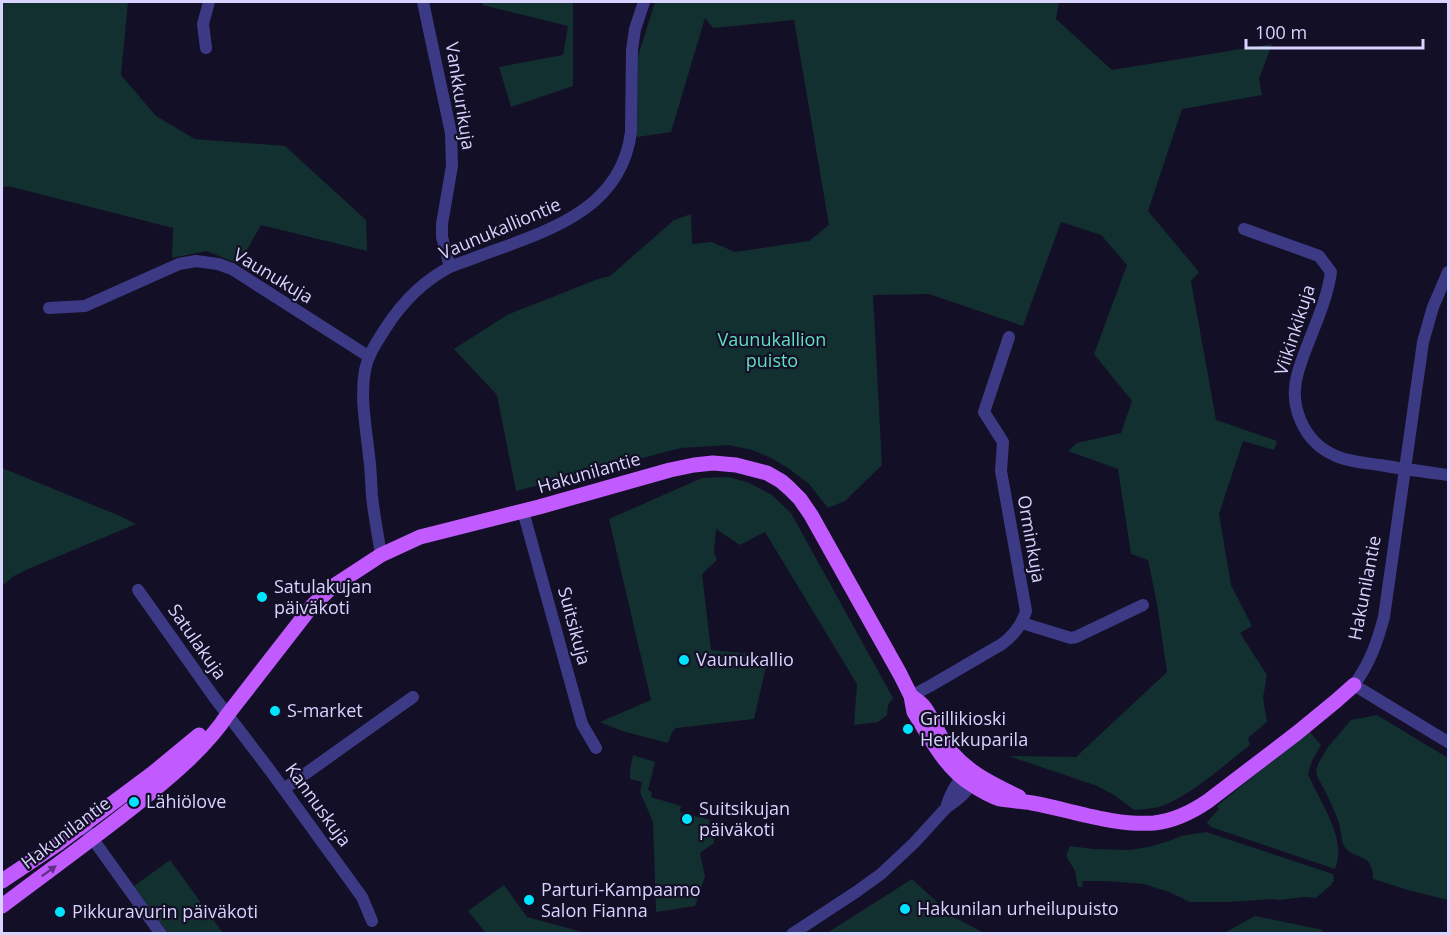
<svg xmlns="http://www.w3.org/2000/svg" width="1450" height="935" font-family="'Open Sans',sans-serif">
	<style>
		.green { fill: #12302f }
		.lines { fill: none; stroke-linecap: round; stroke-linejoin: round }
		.minor { stroke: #3d3a85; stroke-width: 12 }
		.major { stroke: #c25bff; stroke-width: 15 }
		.oneway { fill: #623188 }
		.poi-dot { fill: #00e5ff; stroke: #130f26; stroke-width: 2 }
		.labels { text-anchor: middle; stroke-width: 4.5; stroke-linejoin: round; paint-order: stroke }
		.street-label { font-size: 18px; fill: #d9d4ff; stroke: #130f26 }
		.park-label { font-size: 18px; fill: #5fe0c0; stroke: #130f26 }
		.poi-label { font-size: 18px; fill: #d9d4ff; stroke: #130f26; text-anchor: start }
	</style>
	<rect width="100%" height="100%" fill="#130f26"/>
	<path class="green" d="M 2,2 L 128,2 L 121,75 L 156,116 L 195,139 L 285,146 L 366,220 L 367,251 L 261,225 L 239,264 L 206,251 L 172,258 L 173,228 L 8,186 L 2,188 Z
		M 482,2 L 573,2 L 573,86 L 511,107 L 499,67 L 563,55 L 568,26 L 483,5 Z
		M 655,2 L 1059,2 L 1056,19 L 1112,70 L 1272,44 L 1259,79 L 1262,95 L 1182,109 L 1148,211 L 1199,272 L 1191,281 L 1216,420 L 1277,441 L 1274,450 L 1243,441 L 1219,514 L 1231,585 L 1252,626 L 1240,633 L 1267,675 L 1263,698 L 1267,722 L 1248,738 L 1250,745 C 1224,765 1192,795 1162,806 C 1153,809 1143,809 1134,810 L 1114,795 L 1097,786 L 1009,756 L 1076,757 L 1167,672 L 1157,604 L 1148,560 L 1131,554 L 1118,469 L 1068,451 L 1077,443 L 1121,433 L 1132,401 L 1094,354 L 1127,265 L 1101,235 L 1061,222 L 1023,326 L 929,294 L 873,295 L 882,465 L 845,501 L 828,508 L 809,484 L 788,468 L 771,458 L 752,450 L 729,445 L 681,448 L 516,491 L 497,395 L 454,349 L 507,315 L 598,279 L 610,276 L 674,220 L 691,214 L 692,244 L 712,242 L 735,252 L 809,241 L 829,225 L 794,20 L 713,28 L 705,18 L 671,132 L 637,137 L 638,56 Z
		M 2,468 L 120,516 L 136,524 L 28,569 L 14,576 L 2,586 Z
		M 728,477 L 747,482 L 772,495 L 791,513 L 893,698 L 888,705 L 887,715 L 878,722 L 854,725 L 857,684 L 765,532 L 740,545 L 716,529 L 714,553 L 717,560 L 702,574 L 711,650 L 763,655 L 767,662 L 754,719 L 676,728 L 672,732 L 668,743 L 622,731 L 600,722 L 651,700 L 609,519 L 702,478 Z
		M 1377,715 L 1448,758 L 1448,900 L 1408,890 L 1373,879 C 1373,850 1354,862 1344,846 C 1341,840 1341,830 1339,823 C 1333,806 1325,791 1317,776 L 1316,770 L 1319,762 L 1328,747 L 1351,720 Z
		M 1309,731 L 1321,745 L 1312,761 L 1308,774 C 1319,802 1348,837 1335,869 L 1211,827 L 1207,823 L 1208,821 L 1219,809 L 1217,806 Z
		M 633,755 L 655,762 L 648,790 L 652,792 L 651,797 L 681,806 L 680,812 L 710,820 L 708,828 L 713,830 L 714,843 L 700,853 L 705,876 L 695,906 L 656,912 L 653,822 L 640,792 L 642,782 L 630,779 L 630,770 Z
		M 1206,832 L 1333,874 L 1334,880 L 1331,885 L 1316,898 L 1305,897 L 1279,900 L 1273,899 L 1229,902 L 1190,902 L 1169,892 L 1144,884 L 1105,881 L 1083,881 L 1082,887 L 1078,887 L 1075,871 L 1066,856 L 1070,846 L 1093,849 L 1129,850 L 1148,847 L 1169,841 L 1181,836 Z
		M 170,860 L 223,933 L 168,933 L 134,886 Z
		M 912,879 L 952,916 L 984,933 L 827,933 Z
		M 504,885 L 527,917 L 586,933 L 486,933 L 468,911 Z
		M 1255,916 L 1323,930 L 1322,934 L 1224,933 Z"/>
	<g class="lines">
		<path class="minor" d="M 423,2 L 451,133 L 452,166 L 442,224 L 442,237 L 450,267
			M 206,48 L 203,24 L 209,2
			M 1244,229 L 1319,256 L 1331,272 C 1326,307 1308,338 1298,372 C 1288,405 1303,442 1336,456 C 1349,462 1366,463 1380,465 C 1403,469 1426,472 1448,475
			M 1448,272 L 1433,307 L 1423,342 L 1384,617 C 1377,643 1370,663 1354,685 L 1448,742
			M 49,308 L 85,306 L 179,264 L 196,261 L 218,264 L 232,269 L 368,356
			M 523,511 L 582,724 L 596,748
			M 381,555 C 378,535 374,516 372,496 C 371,483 371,469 369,456 C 366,427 360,398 365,370 C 368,354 377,342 385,329 C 401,304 423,281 450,267 C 459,263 470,260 479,256 C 544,232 621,212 631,132 L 632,50 L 635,29 L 644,2
			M 138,590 L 214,697 L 269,769 L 362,897 L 372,921
			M 1022,623 L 1071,638 L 1076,637 L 1143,605
			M 911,696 L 930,686 L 1002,644 C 1014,635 1022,625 1026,611 L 1001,471 L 1003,442 L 984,412 L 1009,337
			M 284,789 L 413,697
			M 946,808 C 950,794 956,780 969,773
			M 87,831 L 161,934
			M 792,934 L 856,892 L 881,874 L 914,843 L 946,808 C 957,800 971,791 972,777"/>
		<path class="major" d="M 911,696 C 915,699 922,703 925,708 C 935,722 940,740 952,753 C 970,774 995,785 1019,797
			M 2,881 L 59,843 L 153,773 L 199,735
			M 2,906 C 47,872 93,839 137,804 C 168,779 206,748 228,714 L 312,606 L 332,587 L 381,555 L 420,537 L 539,507 L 670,470 L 694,465 L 713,463 L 736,465 L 767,473 L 781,481 L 789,488 L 800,499 L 811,515 L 900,674 L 911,696 L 914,712 L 917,717 C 933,742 946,768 971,784 C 980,790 990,796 1000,799 C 1010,801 1021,801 1032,803 C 1072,810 1113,826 1154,823 C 1173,821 1192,812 1208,801 L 1297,733 L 1336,701 L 1354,685"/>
	</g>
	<defs><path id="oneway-solid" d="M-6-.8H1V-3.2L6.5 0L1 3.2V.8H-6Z" transform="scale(1.5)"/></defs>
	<use class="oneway" href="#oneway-solid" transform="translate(49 871) rotate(-36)"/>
	<g class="poi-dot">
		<circle cx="262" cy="597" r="6"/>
		<circle cx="684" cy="660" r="6"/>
		<circle cx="275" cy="711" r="6"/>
		<circle cx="908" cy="729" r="6"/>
		<circle cx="134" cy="802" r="6"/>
		<circle cx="687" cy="819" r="6"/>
		<circle cx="529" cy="900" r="6"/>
		<circle cx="905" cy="909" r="6"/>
		<circle cx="60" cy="912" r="6"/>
	</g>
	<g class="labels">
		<g class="street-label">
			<text transform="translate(460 96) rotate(81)" y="6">Vankkurikuja</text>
			<text transform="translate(500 229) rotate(-23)" y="6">Vaunukalliontie</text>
			<text transform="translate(273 276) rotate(31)" y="6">Vaunukuja</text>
			<text transform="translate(1295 330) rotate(-72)" y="6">Viikinkikuja</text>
			<text transform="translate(589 473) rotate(-16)" y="6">Hakunilantie</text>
			<text transform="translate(1031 539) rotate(80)" y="6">Orminkuja</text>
			<text transform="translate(1365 588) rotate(-79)" y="6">Hakunilantie</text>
			<text transform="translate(574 626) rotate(75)" y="6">Suitsikuja</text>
			<text transform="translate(197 642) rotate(55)" y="6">Satulakuja</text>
			<text transform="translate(318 805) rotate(54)" y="6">Kannuskuja</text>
			<text transform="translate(66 833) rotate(-37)" y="6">Hakunilantie</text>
		</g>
		<g class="park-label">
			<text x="772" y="346">Vaunukallion<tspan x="772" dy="21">puisto</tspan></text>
		</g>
		<g class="poi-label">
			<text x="274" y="593">Satulakujan<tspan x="274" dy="21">päiväkoti</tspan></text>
			<text x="696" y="666">Vaunukallio</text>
			<text x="287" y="717">S-market</text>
			<text x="920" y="725">Grillikioski<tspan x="920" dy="21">Herkkuparila</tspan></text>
			<text x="146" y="808">Lähiölove</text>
			<text x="699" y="815">Suitsikujan<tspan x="699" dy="21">päiväkoti</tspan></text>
			<text x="541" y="896">Parturi-Kampaamo<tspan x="541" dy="21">Salon Fianna</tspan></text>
			<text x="917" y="915">Hakunilan urheilupuisto</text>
			<text x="72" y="918">Pikkuravurin päiväkoti</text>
		</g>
	</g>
	<rect width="1450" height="935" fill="none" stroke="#d9d4ff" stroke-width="6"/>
	<path d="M1246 39v9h177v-9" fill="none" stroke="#d9d4ff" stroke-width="3"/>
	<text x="1255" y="39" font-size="18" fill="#d9d4ff" stroke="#130f26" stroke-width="4.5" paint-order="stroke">100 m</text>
</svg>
